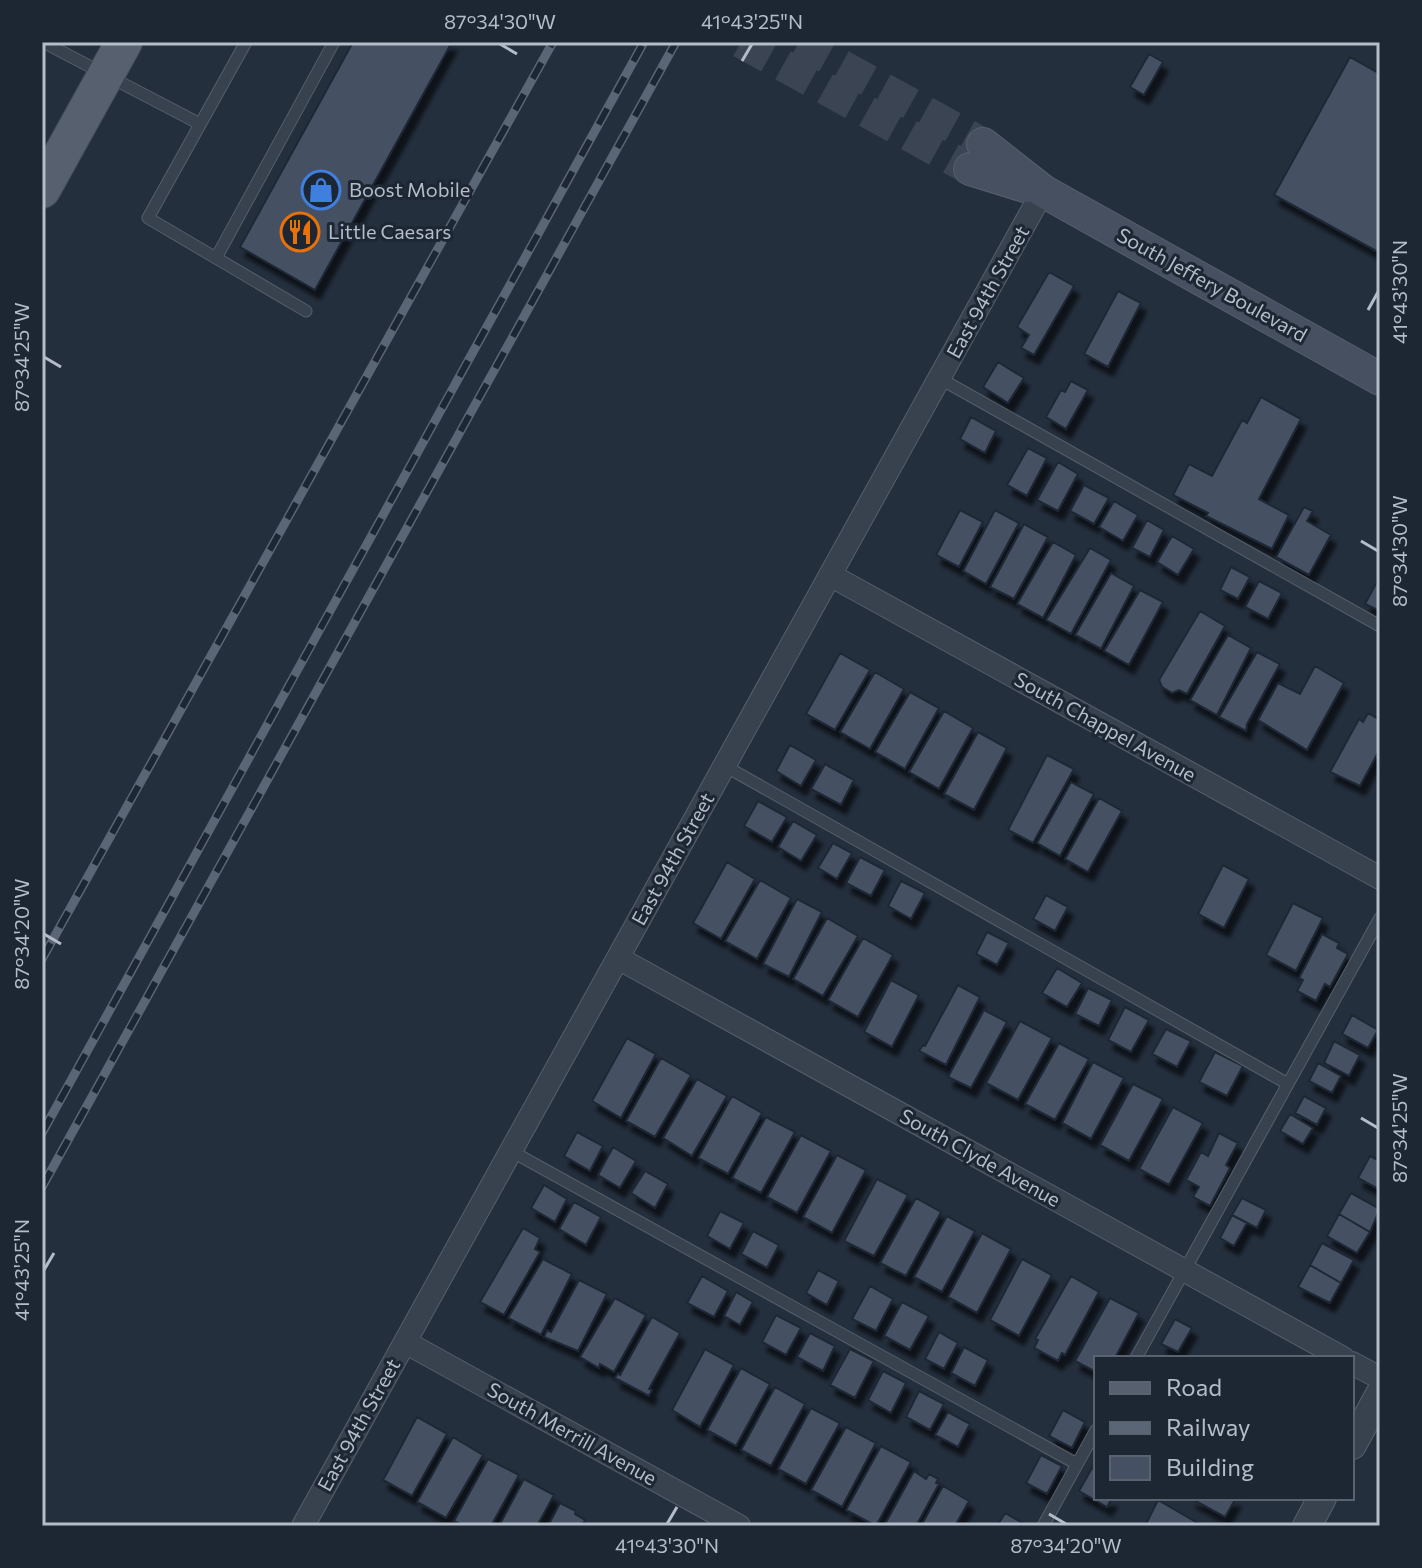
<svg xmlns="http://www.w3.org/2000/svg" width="1422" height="1568" font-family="Commissioner,sans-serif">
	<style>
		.building { fill: #455162; stroke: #1f2835; stroke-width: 2; filter: url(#shadow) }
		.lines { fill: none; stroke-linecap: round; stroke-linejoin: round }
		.secondary-tunnel { stroke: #3a4453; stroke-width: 32; stroke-dasharray: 32 16; stroke-linecap: butt }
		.service-casing { stroke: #565f6c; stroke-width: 13 }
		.minor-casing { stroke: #565f6c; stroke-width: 24 }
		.tertiary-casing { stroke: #565f6c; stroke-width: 30 }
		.secondary-casing { stroke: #565f6c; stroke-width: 34 }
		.primary-casing { stroke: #414a57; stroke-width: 38 }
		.service { stroke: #38414e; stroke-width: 11 }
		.minor { stroke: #38414e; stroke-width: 22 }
		.tertiary { stroke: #38414e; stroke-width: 28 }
		.secondary { stroke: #465061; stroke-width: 32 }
		.primary { stroke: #56606e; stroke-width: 36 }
		.rail-casing { stroke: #5a6575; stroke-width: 9 }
		.rail { stroke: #1d2633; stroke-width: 6; stroke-dasharray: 18; stroke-linecap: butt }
		.ticks { fill: none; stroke: #b4bcc9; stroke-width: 3 }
		.labels { text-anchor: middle; stroke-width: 6; stroke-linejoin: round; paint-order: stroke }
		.poi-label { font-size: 20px; fill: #b4bcc9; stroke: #1d2633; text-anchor: start }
		.street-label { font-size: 20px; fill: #b4bcc9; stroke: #1d2633 }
		.neatline { fill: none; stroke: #b4bcc9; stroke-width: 3 }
		.ticks-label { font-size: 20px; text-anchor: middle; fill: #b4bcc9 }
	</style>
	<defs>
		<filter id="shadow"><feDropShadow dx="5" dy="9" stdDeviation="2" flood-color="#0009"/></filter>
	</defs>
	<rect width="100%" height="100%" fill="#242f3e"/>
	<path class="building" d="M 353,42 L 452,42 L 315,290 L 240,247 Z
		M 1149,54 L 1163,62 L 1144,95 L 1130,87 Z
		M 1350,57 L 1380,74 L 1378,252 L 1274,195 Z
		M 1049,272 L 1074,286 L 1034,355 L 1021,348 L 1029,335 L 1017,327 Z
		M 1118,291 L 1141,303 L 1108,367 L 1084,354 Z
		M 998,362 L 1024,378 L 1008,403 L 983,387 Z
		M 1071,381 L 1088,390 L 1066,429 L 1046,417 L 1061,390 L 1065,392 Z
		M 1261,397 L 1301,419 L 1259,499 L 1289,515 L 1272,549 L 1206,516 L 1208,513 L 1173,495 L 1189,464 L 1212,476 L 1242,420 L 1247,423 Z
		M 971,417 L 996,431 L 985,453 L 960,439 Z
		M 1028,448 L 1047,458 L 1027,496 L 1007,485 Z
		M 1058,462 L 1078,474 L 1058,511 L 1037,500 Z
		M 1084,485 L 1109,498 L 1094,524 L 1070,511 Z
		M 1114,501 L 1138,515 L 1123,541 L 1099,527 Z
		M 1304,507 L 1313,511 L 1307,521 L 1331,535 L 1309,575 L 1276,557 Z
		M 960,510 L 983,522 L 959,567 L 936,555 Z
		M 995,510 L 1019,523 L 986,584 L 963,571 Z
		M 1147,520 L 1164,530 L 1150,557 L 1132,548 Z
		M 1024,524 L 1048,537 L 1014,599 L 990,587 Z
		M 1172,536 L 1194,549 L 1178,575 L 1157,562 Z
		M 1053,542 L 1076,555 L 1043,618 L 1017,604 Z
		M 1090,548 L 1111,560 L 1071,634 L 1046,620 Z
		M 1231,567 L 1250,577 L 1238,599 L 1220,590 Z
		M 1111,573 L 1134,586 L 1101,649 L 1075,635 Z
		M 1379,578 L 1380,578 L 1380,611 L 1365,604 Z
		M 1259,581 L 1282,593 L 1268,619 L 1245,607 Z
		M 1140,590 L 1163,602 L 1129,665 L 1104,651 Z
		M 1200,611 L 1225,626 L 1187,694 L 1179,690 L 1172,693 L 1162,687 L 1159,680 Z
		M 1228,635 L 1251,648 L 1217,715 L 1190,700 Z
		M 1257,652 L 1280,664 L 1247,724 L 1246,731 L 1219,717 Z
		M 840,653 L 870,670 L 835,730 L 806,714 Z
		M 1315,666 L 1344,683 L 1307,750 L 1258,720 L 1278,683 L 1300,694 Z
		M 875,672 L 904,689 L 870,749 L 840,732 Z
		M 910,692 L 939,708 L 905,769 L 875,752 Z
		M 944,711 L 973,728 L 939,789 L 909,772 Z
		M 1368,713 L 1380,720 L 1380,749 L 1360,786 L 1330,772 L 1359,719 L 1363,722 Z
		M 978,732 L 1007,748 L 974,810 L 944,794 Z
		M 790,745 L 816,760 L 801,786 L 776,771 Z
		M 1047,755 L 1074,769 L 1033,843 L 1008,830 Z
		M 825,764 L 854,780 L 841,805 L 811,789 Z
		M 1071,782 L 1094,794 L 1060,856 L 1037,843 Z
		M 1099,798 L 1122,811 L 1088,872 L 1065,859 Z
		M 758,801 L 787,817 L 772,842 L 744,826 Z
		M 793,821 L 817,835 L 801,861 L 778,847 Z
		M 833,843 L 852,853 L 837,879 L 818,868 Z
		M 860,857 L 885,870 L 871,896 L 846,883 Z
		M 727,862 L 755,879 L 721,939 L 693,923 Z
		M 1223,865 L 1249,879 L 1224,928 L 1198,914 Z
		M 760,880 L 791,898 L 757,959 L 725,941 Z
		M 901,881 L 925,893 L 911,919 L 888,906 Z
		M 1046,895 L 1068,907 L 1055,931 L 1033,919 Z
		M 797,899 L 822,912 L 789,977 L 763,964 Z
		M 1293,903 L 1323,918 L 1296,971 L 1266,955 Z
		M 827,918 L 858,936 L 823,996 L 793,979 Z
		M 987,932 L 1009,943 L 997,965 L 976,954 Z
		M 1322,934 L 1339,943 L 1337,948 L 1348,954 L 1330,987 L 1325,984 L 1316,1001 L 1297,991 L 1303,980 L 1299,978 Z
		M 863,938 L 893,955 L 858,1017 L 828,1000 Z
		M 1057,968 L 1082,983 L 1067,1007 L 1042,993 Z
		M 891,980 L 919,995 L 892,1047 L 864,1032 Z
		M 958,985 L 980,997 L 946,1065 L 919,1051 L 923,1045 L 925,1046 Z
		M 1088,988 L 1112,1000 L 1099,1026 L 1075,1014 Z
		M 1125,1007 L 1149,1020 L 1131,1052 L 1108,1040 Z
		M 984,1010 L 1007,1022 L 971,1088 L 948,1077 Z
		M 1352,1015 L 1378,1030 L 1368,1048 L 1342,1034 Z
		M 1020,1021 L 1052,1038 L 1018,1100 L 986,1083 Z
		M 1166,1029 L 1191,1041 L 1177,1067 L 1152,1054 Z
		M 627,1038 L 656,1054 L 621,1118 L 592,1101 Z
		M 1334,1041 L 1360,1055 L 1349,1076 L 1324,1063 Z
		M 1059,1043 L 1089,1059 L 1055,1120 L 1025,1104 Z
		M 1215,1052 L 1243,1066 L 1227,1096 L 1199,1082 Z
		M 661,1058 L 691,1075 L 655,1137 L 626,1121 Z
		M 1093,1062 L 1124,1078 L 1091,1139 L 1062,1123 Z
		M 1318,1063 L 1341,1076 L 1332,1093 L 1309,1081 Z
		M 697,1079 L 727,1096 L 692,1156 L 663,1138 Z
		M 1133,1084 L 1163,1099 L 1129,1161 L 1100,1145 Z
		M 732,1096 L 762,1113 L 728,1174 L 698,1158 Z
		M 1304,1096 L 1326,1108 L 1317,1125 L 1295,1113 Z
		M 1173,1107 L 1203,1123 L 1169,1185 L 1139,1169 Z
		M 1290,1114 L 1313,1128 L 1303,1144 L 1280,1131 Z
		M 766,1117 L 795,1132 L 761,1193 L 732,1178 Z
		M 577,1132 L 603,1146 L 590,1171 L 564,1156 Z
		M 1219,1133 L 1238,1143 L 1226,1165 L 1230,1168 L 1210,1206 L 1193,1197 L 1199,1187 L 1186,1180 L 1201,1152 L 1208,1156 Z
		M 801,1135 L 831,1151 L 797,1213 L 767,1197 Z
		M 613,1147 L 636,1161 L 620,1188 L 598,1175 Z
		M 837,1155 L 866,1170 L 832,1233 L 803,1217 Z
		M 1370,1156 L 1380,1161 L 1380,1190 L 1358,1178 Z
		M 645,1171 L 668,1184 L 655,1208 L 631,1193 Z
		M 877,1179 L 908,1195 L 874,1256 L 844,1241 Z
		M 544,1185 L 567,1199 L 555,1222 L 531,1208 Z
		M 1351,1193 L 1380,1209 L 1370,1232 L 1339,1214 Z
		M 916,1198 L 941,1212 L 906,1276 L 880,1263 Z
		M 1242,1198 L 1266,1210 L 1257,1228 L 1232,1215 Z
		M 574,1202 L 601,1217 L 586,1245 L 559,1229 Z
		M 720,1211 L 744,1223 L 730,1249 L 707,1236 Z
		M 1339,1214 L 1370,1232 L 1357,1253 L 1327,1236 Z
		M 1232,1215 L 1247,1223 L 1234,1246 L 1220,1238 Z
		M 947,1216 L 975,1231 L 942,1292 L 914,1277 Z
		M 523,1228 L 540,1238 L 535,1249 L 540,1252 L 504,1315 L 480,1302 Z
		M 753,1231 L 779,1245 L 767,1268 L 741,1254 Z
		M 982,1233 L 1011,1249 L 977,1313 L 948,1297 Z
		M 1322,1243 L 1354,1260 L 1341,1283 L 1310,1265 Z
		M 543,1259 L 572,1274 L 541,1335 L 508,1318 Z
		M 1022,1259 L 1052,1275 L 1019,1336 L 990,1320 Z
		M 1310,1265 L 1341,1283 L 1330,1303 L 1298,1287 Z
		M 818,1270 L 839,1281 L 827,1305 L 806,1293 Z
		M 702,1276 L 728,1291 L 714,1317 L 687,1303 Z
		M 1071,1276 L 1099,1292 L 1065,1355 L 1062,1353 L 1058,1361 L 1034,1348 L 1038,1340 L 1035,1339 Z
		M 579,1280 L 607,1294 L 578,1351 L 544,1337 L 547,1330 L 551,1332 Z
		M 870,1286 L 893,1299 L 876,1331 L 852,1319 Z
		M 736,1292 L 753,1302 L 740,1325 L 724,1316 Z
		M 615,1298 L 646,1315 L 614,1372 L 600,1364 L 599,1368 L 580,1357 Z
		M 1110,1298 L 1139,1313 L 1115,1358 L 1096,1358 L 1096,1372 L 1075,1361 Z
		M 902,1302 L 929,1316 L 910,1350 L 884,1336 Z
		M 776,1315 L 801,1328 L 786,1355 L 762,1342 Z
		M 652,1317 L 680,1333 L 649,1389 L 652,1390 L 649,1396 L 615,1378 L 618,1373 L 620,1375 Z
		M 1175,1319 L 1192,1328 L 1178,1352 L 1161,1344 Z
		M 939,1332 L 958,1343 L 944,1369 L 925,1359 Z
		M 810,1333 L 835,1346 L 823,1371 L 797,1357 Z
		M 964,1347 L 988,1360 L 975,1386 L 951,1373 Z
		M 705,1349 L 734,1365 L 700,1427 L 672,1410 Z
		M 850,1349 L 874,1361 L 855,1398 L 830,1385 Z
		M 741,1368 L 770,1384 L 736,1446 L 707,1430 Z
		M 883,1371 L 906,1383 L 891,1413 L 868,1400 Z
		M 775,1387 L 805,1404 L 771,1466 L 741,1450 Z
		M 919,1391 L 944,1404 L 930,1430 L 906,1417 Z
		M 811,1408 L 840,1423 L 806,1484 L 778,1469 Z
		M 1063,1410 L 1085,1422 L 1072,1448 L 1049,1436 Z
		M 948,1412 L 970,1424 L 958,1447 L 935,1435 Z
		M 417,1417 L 447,1434 L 412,1496 L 383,1480 Z
		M 846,1427 L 876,1443 L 842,1507 L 811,1490 Z
		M 453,1437 L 483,1455 L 446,1518 L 417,1502 Z
		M 881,1446 L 911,1462 L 876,1526 L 846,1510 Z
		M 1041,1455 L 1062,1466 L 1047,1494 L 1026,1483 Z
		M 488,1459 L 519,1475 L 491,1526 L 464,1526 L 454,1521 Z
		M 1096,1461 L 1096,1498 L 1112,1498 L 1107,1507 L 1079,1491 Z
		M 914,1471 L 926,1479 L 929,1474 L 938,1479 L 936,1483 L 939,1484 L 916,1526 L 884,1526 Z
		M 524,1479 L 554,1495 L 537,1526 L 499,1526 Z
		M 943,1486 L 969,1501 L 955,1526 L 921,1526 Z
		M 1190,1498 L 1236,1498 L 1225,1517 Z
		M 1158,1500 L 1203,1526 L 1145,1526 Z
		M 560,1503 L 576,1511 L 575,1514 L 585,1520 L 582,1526 L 548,1526 Z
		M 1005,1513 L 1028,1526 L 997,1526 Z"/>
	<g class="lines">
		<path class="secondary-tunnel" d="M 741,42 L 970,169
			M 799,42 L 983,144"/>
		<g class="service-casing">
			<path id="service" d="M 43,42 L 200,124
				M 216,258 L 148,218 L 246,42
				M 306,311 L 216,258 L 334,42
				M 939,378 L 1380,626
				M 725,766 L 1288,1084
				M 511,1151 L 1077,1464
				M 1136,1358 L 1380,918
				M 1043,1526 L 1096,1430"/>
		</g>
		<g class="minor-casing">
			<path id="minor" d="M 830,575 L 1380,878
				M 618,958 L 1343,1358
				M 405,1342 L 739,1526
				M 1352,1363 L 1380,1378
				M 303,1526 L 1043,191"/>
		</g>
		<g class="tertiary-casing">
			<path id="tertiary" d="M 1352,1445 L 1380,1394
				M 1307,1526 L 1322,1498"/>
		</g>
		<g class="secondary-casing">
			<path id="secondary" d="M 983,144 L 1043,191 L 1380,379
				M 970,169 L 1025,186"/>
		</g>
		<g class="primary-casing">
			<path id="primary" d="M 42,190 L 124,42"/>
		</g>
		<use href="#service" class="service"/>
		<use href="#minor" class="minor"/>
		<use href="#tertiary" class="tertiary"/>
		<use href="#secondary" class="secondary"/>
		<use href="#primary" class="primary"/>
		<g class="rail-casing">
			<path id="rail" d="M 42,959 L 553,42
				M 42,1133 L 644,42
				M 42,1187 L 676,42"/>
		</g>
		<use href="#rail" class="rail"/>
	</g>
	<path class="ticks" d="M 500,44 L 517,54M 742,61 L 752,44M 1368,310 L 1378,292M 44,357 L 61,367M 1361,541 L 1378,551M 44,934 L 61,944M 1361,1118 L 1378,1128M 44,1270 L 54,1253M 1049,1514 L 1066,1524M 667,1524 L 677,1507"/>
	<defs>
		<g id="shop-ring" transform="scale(2)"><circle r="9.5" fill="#1d2633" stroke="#3f7fe0" stroke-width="1.5"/><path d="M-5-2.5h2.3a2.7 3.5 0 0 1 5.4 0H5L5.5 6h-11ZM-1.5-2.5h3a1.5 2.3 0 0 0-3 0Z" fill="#3f7fe0"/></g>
		<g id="restaurant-ring" transform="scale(2)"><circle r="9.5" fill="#1d2633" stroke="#e8710a" stroke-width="1.5"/><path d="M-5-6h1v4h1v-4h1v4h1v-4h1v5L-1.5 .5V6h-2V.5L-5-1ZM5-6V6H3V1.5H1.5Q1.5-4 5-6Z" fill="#e8710a"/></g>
	</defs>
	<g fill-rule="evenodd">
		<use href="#shop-ring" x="321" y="190"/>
		<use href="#restaurant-ring" x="300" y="232"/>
	</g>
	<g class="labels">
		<g class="poi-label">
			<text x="349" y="197">Boost Mobile</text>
			<text x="328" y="239">Little Caesars</text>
		</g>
		<g class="street-label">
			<text transform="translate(1212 285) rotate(29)" y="7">South Jeffery Boulevard</text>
			<text transform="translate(988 292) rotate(-61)" y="7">East 94th Street</text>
			<text transform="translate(1105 727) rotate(29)" y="7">South Chappel Avenue</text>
			<text transform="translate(673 859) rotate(-61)" y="7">East 94th Street</text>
			<text transform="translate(980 1158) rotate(29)" y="7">South Clyde Avenue</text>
			<text transform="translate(359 1425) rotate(-61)" y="7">East 94th Street</text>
			<text transform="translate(572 1434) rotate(29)" y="7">South Merrill Avenue</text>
		</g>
	</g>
	<rect width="1422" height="1568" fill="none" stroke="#1d2633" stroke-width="88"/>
	<rect x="1094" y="1356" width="260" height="144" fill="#1d2633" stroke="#59626f" stroke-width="2"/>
	<rect x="1110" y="1382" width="40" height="12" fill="#56606e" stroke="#59626f" stroke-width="2"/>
	<text x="1166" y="1396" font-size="24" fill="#b4bcc9">Road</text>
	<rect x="1110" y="1422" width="40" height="12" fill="#5a6575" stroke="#59626f" stroke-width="2"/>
	<text x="1166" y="1436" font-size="24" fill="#b4bcc9">Railway</text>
	<rect x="1110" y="1456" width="40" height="24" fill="#455162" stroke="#59626f" stroke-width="2"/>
	<text x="1166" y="1476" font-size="24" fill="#b4bcc9">Building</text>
	<rect x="44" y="44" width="1334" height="1480" class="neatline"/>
	<g class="ticks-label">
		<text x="500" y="29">87°34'30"W</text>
		<text x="752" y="29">41°43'25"N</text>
		<text transform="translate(1400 292) rotate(-90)" y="7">41°43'30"N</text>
		<text transform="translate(22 357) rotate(-90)" y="7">87°34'25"W</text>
		<text transform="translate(1400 551) rotate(-90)" y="7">87°34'30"W</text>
		<text transform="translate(22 934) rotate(-90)" y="7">87°34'20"W</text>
		<text transform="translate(1400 1128) rotate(-90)" y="7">87°34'25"W</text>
		<text transform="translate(22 1270) rotate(-90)" y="7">41°43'25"N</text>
		<text x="667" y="1553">41°43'30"N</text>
		<text x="1066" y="1553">87°34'20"W</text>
	</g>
</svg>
